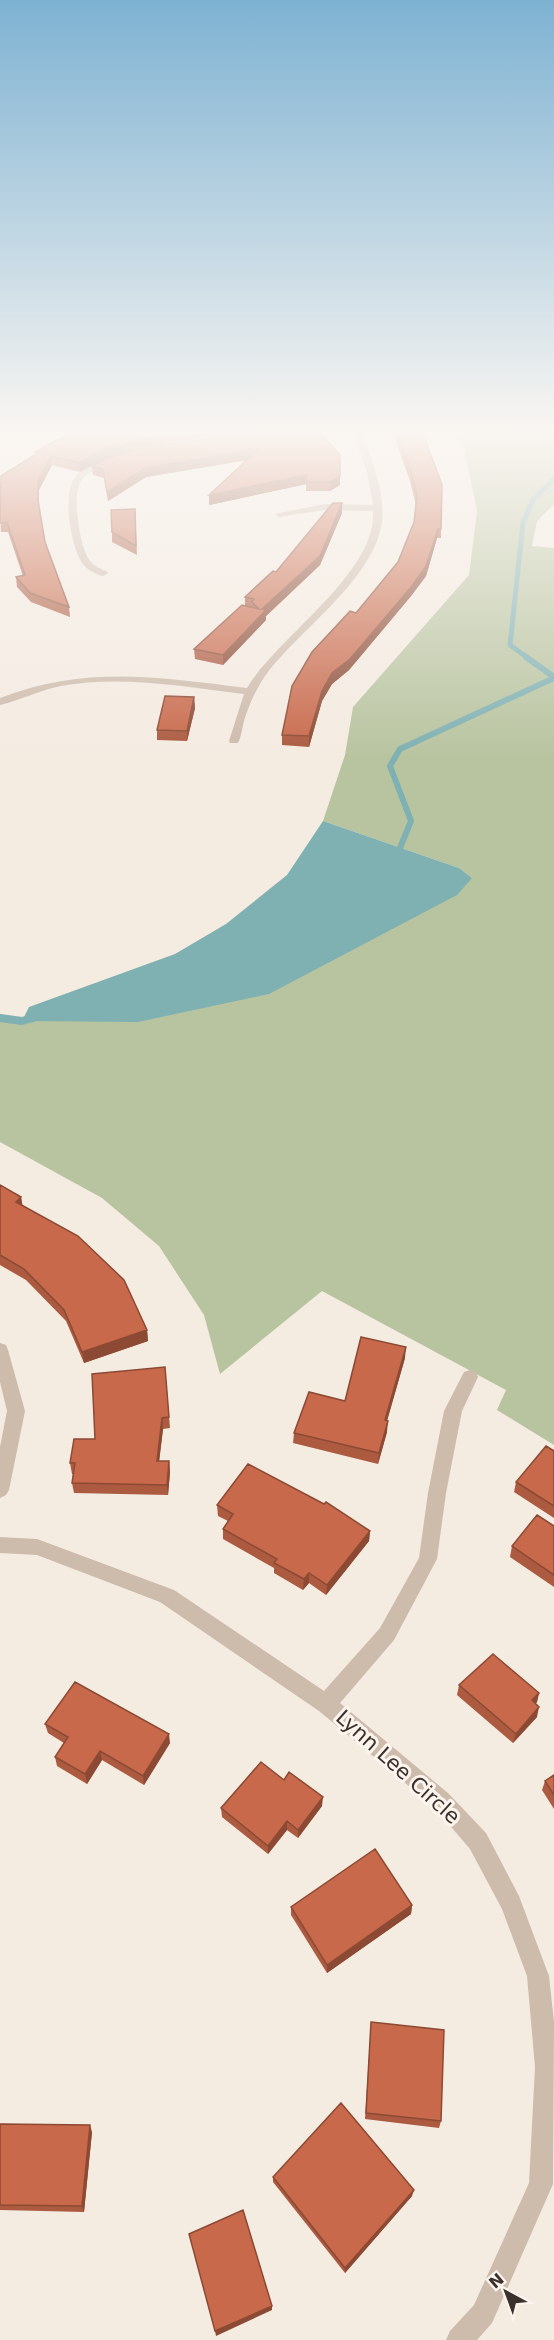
<svg xmlns="http://www.w3.org/2000/svg" width="554" height="2340" font-family="'DejaVu Sans',sans-serif">
	<style>
		.green { fill: #b8c4a0 }
		.water { fill: #7fb0b2 }
		.lines { fill: none; stroke-linecap: round; stroke-linejoin: round }
		.stream-far2 { stroke: #7fb0b2; stroke-width: 5 }
		.stream-far1 { stroke: #7fb0b2; stroke-width: 6 }
		.stream { stroke: #7fb0b2; stroke-width: 8 }
		.minor { fill: #cdbbac; fill-rule: evenodd }
		.wall { fill: #ac5a40; fill-rule: evenodd }
		.shaded-wall { fill: #8c4a34 }
		.building { fill: #c8694b; stroke: #8c4a34; stroke-width: 1.5 }
		.labels { text-anchor: middle; stroke-width: 6; stroke-linejoin: round; paint-order: stroke }
		.near-street-label { font-size: 21px; fill: #3b302b; stroke: #fbf5ee }
	</style>
	<rect width="100%" height="100%" fill="#f4ebe1"/>
	<path class="green" d="M 453,431 L 554,431 L 554,504 L 537,521 L 532,546 L 554,548 L 554,1445 L 497,1410 L 506,1390 L 322,1291 L 220,1374 L 204,1315 L 159,1246 L 102,1198 L 0,1142 L 0,1014 L 22,1021 L 472,878 L 459,868 L 323,821 L 345,755 L 353,707 L 469,575 L 477,511 L 464,448 Z"/>
	<path class="water" d="M 323,821 L 459,868 L 472,878 L 457,895 L 269,994 L 138,1022 L 22,1021 L 29,1007 L 175,954 L 226,924 L 287,875 Z"/>
	<g class="lines">
		<path class="stream-far2" d="M 528,658 L 510,645 L 523,523 L 533,500 L 554,479"/>
		<path class="stream-far1" d="M 526,657 L 554,677
			M 402,859 L 400,848 L 411,821 L 390,766 L 400,749 L 554,678"/>
		<path class="stream" d="M 0,1018 L 22,1021 L 33,1018"/>
		<path class="minor" d="M 353,431 L 361,431 C 371,458 385,491 382,520 C 377,576 301,629 268,672 C 257,687 249,704 244,721 C 242,729 241,737 238,743 L 230,743 L 229,741 L 244,694 C 184,687 122,675 61,686 C 40,690 21,700 0,705 L 0,698 C 86,665 158,677 247,688 C 278,636 377,573 373,511 L 324,510 L 279,517 L 275,514 L 324,504 L 373,505 L 367,472 Z
			M 108,458 L 115,460 C 105,468 87,469 80,483 C 72,498 80,548 90,561 C 94,566 101,569 106,571 L 108,573 L 103,576 C 95,574 88,570 83,564 C 71,548 63,498 73,481 C 79,468 95,463 108,458 Z
			M 0,1343 L 6,1345 L 8,1350 L 25,1411 L 9,1490 L 6,1495 L 0,1498 L 0,1447 L 7,1411 L 0,1382 Z
			M 470,1370 L 476,1372 L 478,1377 L 462,1411 L 446,1493 L 437,1559 L 394,1640 L 340,1703 L 448,1793 L 486,1833 L 519,1896 L 549,1976 L 554,2022 L 553,2184 L 492,2323 L 477,2340 L 446,2340 L 450,2331 L 474,2305 L 529,2183 L 535,2067 L 527,1976 L 502,1909 L 470,1849 L 434,1807 L 319,1711 L 160,1602 L 37,1555 L 0,1553 L 0,1537 L 37,1539 L 174,1590 L 324,1691 L 380,1628 L 419,1558 L 428,1493 L 444,1411 L 464,1372 Z"/>
	</g>
	<path class="wall" d="M 85,431 L 319,431 L 340,485 L 330,491 L 306,491 L 306,484 L 209,505 L 209,495 L 247,460 L 146,477 L 108,501 L 104,478 L 93,475 L 92,466 L 111,457 L 105,459 L 80,472 L 52,465 L 39,490 L 39,507 L 45,542 L 69,607 L 70,617 L 31,602 L 17,587 L 16,577 L 23,576 L 8,532 L 1,532 L 0,508 L 36,454 L 35,452 ZM 245,432 L 150,447 L 165,443 L 230,434 Z
		M 392,431 L 422,431 L 441,529 L 441,538 L 437,538 L 426,576 L 411,596 L 349,670 L 332,684 L 322,701 L 309,747 L 282,745 L 282,735 L 356,613 L 398,562 L 414,522 L 416,505 L 410,481 Z
		M 135,509 L 137,555 L 112,542 L 112,532 Z
		M 342,513 L 320,565 L 266,616 L 266,620 L 223,665 L 195,659 L 194,649 L 245,606 L 245,597 L 276,572 Z
		M 194,697 L 195,708 L 187,741 L 157,740 L 157,730 Z
		M 0,1185 L 21,1197 L 22,1205 L 147,1330 L 148,1341 L 84,1363 L 66,1321 L 26,1280 L 0,1265 Z
		M 405,1358 L 387,1421 L 387,1432 L 378,1464 L 293,1443 L 294,1433 L 345,1401 Z
		M 165,1367 L 170,1428 L 163,1429 L 159,1461 L 169,1461 L 170,1472 L 168,1495 L 74,1493 L 72,1483 L 73,1474 L 72,1474 L 70,1463 L 95,1439 Z
		M 554,1451 L 554,1518 L 514,1492 L 516,1482 Z
		M 217,1505 L 370,1531 L 369,1541 L 326,1595 L 309,1583 L 303,1590 L 274,1573 L 274,1568 L 223,1539 L 223,1529 L 228,1521 L 218,1516 Z
		M 554,1526 L 554,1587 L 510,1557 L 512,1546 Z
		M 459,1685 L 539,1693 L 537,1702 L 535,1704 L 537,1717 L 513,1743 L 457,1695 Z
		M 45,1724 L 170,1743 L 144,1785 L 102,1760 L 87,1784 L 57,1766 L 55,1757 L 64,1743 L 48,1733 Z
		M 554,1775 L 554,1809 L 542,1790 L 545,1781 Z
		M 284,1780 L 322,1806 L 298,1838 L 287,1830 L 268,1854 L 222,1817 L 221,1808 Z
		M 412,1905 L 411,1914 L 327,1973 L 291,1915 L 291,1907 Z
		M 371,2022 L 441,2121 L 439,2128 L 365,2119 Z
		M 0,2124 L 92,2132 L 84,2212 L 0,2210 Z
		M 273,2177 L 412,2196 L 345,2273 L 273,2182 Z"/>
	<path class="shaded-wall" d="M 188,431 L 230,431 L 230,434 L 165,443 L 105,459 L 80,472 L 79,463 L 104,449 L 165,434 Z
		M 259,449 L 259,458 L 146,477 L 108,501 L 107,492 L 145,468 Z
		M 51,456 L 52,465 L 39,490 L 39,509 L 38,481 Z
		M 307,475 L 307,484 L 209,505 L 209,495 Z
		M 340,476 L 340,485 L 330,491 L 330,482 Z
		M 342,503 L 342,513 L 320,565 L 266,616 L 266,620 L 223,665 L 223,655 L 262,609 Z
		M 438,529 L 437,538 L 426,576 L 411,596 L 349,670 L 332,684 L 322,701 L 309,747 L 309,736 L 322,691 L 332,673 Z
		M 194,697 L 195,708 L 187,741 L 187,731 Z
		M 21,1197 L 23,1208 L 16,1202 Z
		M 147,1330 L 148,1341 L 84,1363 L 82,1352 Z
		M 406,1347 L 405,1358 L 384,1431 L 385,1420 Z
		M 162,1418 L 163,1429 L 158,1471 L 157,1461 Z
		M 388,1421 L 387,1432 L 378,1464 L 379,1453 Z
		M 169,1461 L 170,1472 L 168,1495 L 167,1485 Z
		M 370,1531 L 369,1541 L 326,1595 L 327,1585 Z
		M 309,1573 L 309,1583 L 303,1590 L 304,1579 Z
		M 539,1693 L 537,1702 L 529,1710 L 532,1700 Z
		M 539,1707 L 537,1717 L 513,1743 L 516,1734 Z
		M 169,1734 L 170,1743 L 144,1785 L 143,1776 Z
		M 100,1751 L 102,1760 L 87,1784 L 85,1774 Z
		M 323,1797 L 322,1806 L 298,1838 L 298,1830 Z
		M 287,1821 L 287,1830 L 268,1854 L 268,1846 Z
		M 412,1905 L 411,1914 L 327,1973 L 327,1965 Z
		M 90,2125 L 92,2132 L 84,2212 L 82,2206 Z
		M 414,2190 L 412,2196 L 345,2273 L 345,2268 Z
		M 272,2306 L 272,2310 L 216,2336 L 215,2331 Z"/>
	<path class="building" d="M 85,431 L 188,431 L 165,434 L 104,449 L 79,463 L 51,456 L 38,481 L 38,500 L 45,542 L 69,607 L 30,593 L 16,577 L 25,575 L 7,522 L 0,523 L 1,476 L 38,453 L 35,452 L 59,439 Z
		M 257,431 L 319,431 L 340,455 L 340,476 L 330,482 L 306,482 L 307,475 L 209,495 L 259,449 L 145,468 L 107,492 L 103,469 L 92,466 L 113,456 L 142,448 Z
		M 396,431 L 422,431 L 442,485 L 441,529 L 438,529 L 426,566 L 412,586 L 350,659 L 332,673 L 322,691 L 309,736 L 282,735 L 292,686 L 312,652 L 350,611 L 356,613 L 398,562 L 414,522 L 417,496 L 411,471 Z
		M 333,503 L 342,503 L 320,556 L 262,609 L 266,610 L 223,655 L 194,649 L 242,605 L 259,609 L 252,602 L 254,599 L 245,597 L 273,571 L 276,572 Z
		M 135,509 L 136,546 L 112,532 L 111,510 Z
		M 165,696 L 194,697 L 187,731 L 157,730 Z
		M 0,1185 L 21,1197 L 16,1202 L 78,1236 L 124,1280 L 147,1330 L 82,1352 L 64,1310 L 24,1269 L 0,1255 Z
		M 361,1337 L 406,1347 L 385,1420 L 388,1421 L 379,1453 L 294,1433 L 309,1392 L 345,1401 Z
		M 165,1367 L 169,1417 L 162,1418 L 157,1461 L 169,1461 L 167,1485 L 72,1483 L 75,1463 L 70,1463 L 74,1439 L 95,1439 L 92,1374 Z
		M 546,1446 L 554,1451 L 554,1506 L 516,1482 Z
		M 248,1464 L 324,1504 L 326,1502 L 370,1531 L 327,1585 L 309,1573 L 304,1579 L 274,1563 L 277,1559 L 223,1529 L 233,1514 L 217,1505 Z
		M 537,1515 L 554,1526 L 554,1575 L 512,1546 Z
		M 493,1654 L 539,1693 L 532,1700 L 539,1707 L 516,1734 L 459,1685 Z
		M 75,1682 L 169,1734 L 143,1776 L 100,1751 L 85,1774 L 55,1757 L 68,1737 L 45,1724 Z
		M 261,1762 L 284,1780 L 289,1772 L 323,1797 L 298,1830 L 287,1821 L 268,1846 L 221,1808 Z
		M 554,1775 L 554,1795 L 545,1781 Z
		M 375,1849 L 412,1905 L 327,1965 L 291,1907 Z
		M 371,2022 L 444,2030 L 441,2121 L 366,2113 Z
		M 341,2103 L 414,2190 L 345,2268 L 273,2177 Z
		M 0,2124 L 90,2125 L 82,2206 L 0,2205 Z
		M 243,2210 L 272,2306 L 215,2331 L 189,2234 Z"/>
	<linearGradient id="sky" x2="0" y2="1"><stop stop-color="#7eb2d2"/><stop offset="0.57" stop-color="#faf6f2"/><stop offset="1" stop-color="#faf6f2" stop-opacity="0"/></linearGradient>
	<rect width="554" height="758" fill="url(#sky)"/>
	<g class="labels">
		<g class="near-street-label">
			<text transform="translate(398 1767) rotate(42)" y="7">Lynn Lee Circle</text>
		</g>
	</g>
	<g transform="translate(506 2292) rotate(319)" stroke="#fbf5ee" stroke-width="4.5" paint-order="stroke">
	<path d="M0-4.5L10 22L0 15L-10 22Z" fill="#3b302b"/>
	<text y="-9" font-size="16" font-weight="bold" text-anchor="middle" fill="#3b302b">N</text>
	</g>
</svg>
